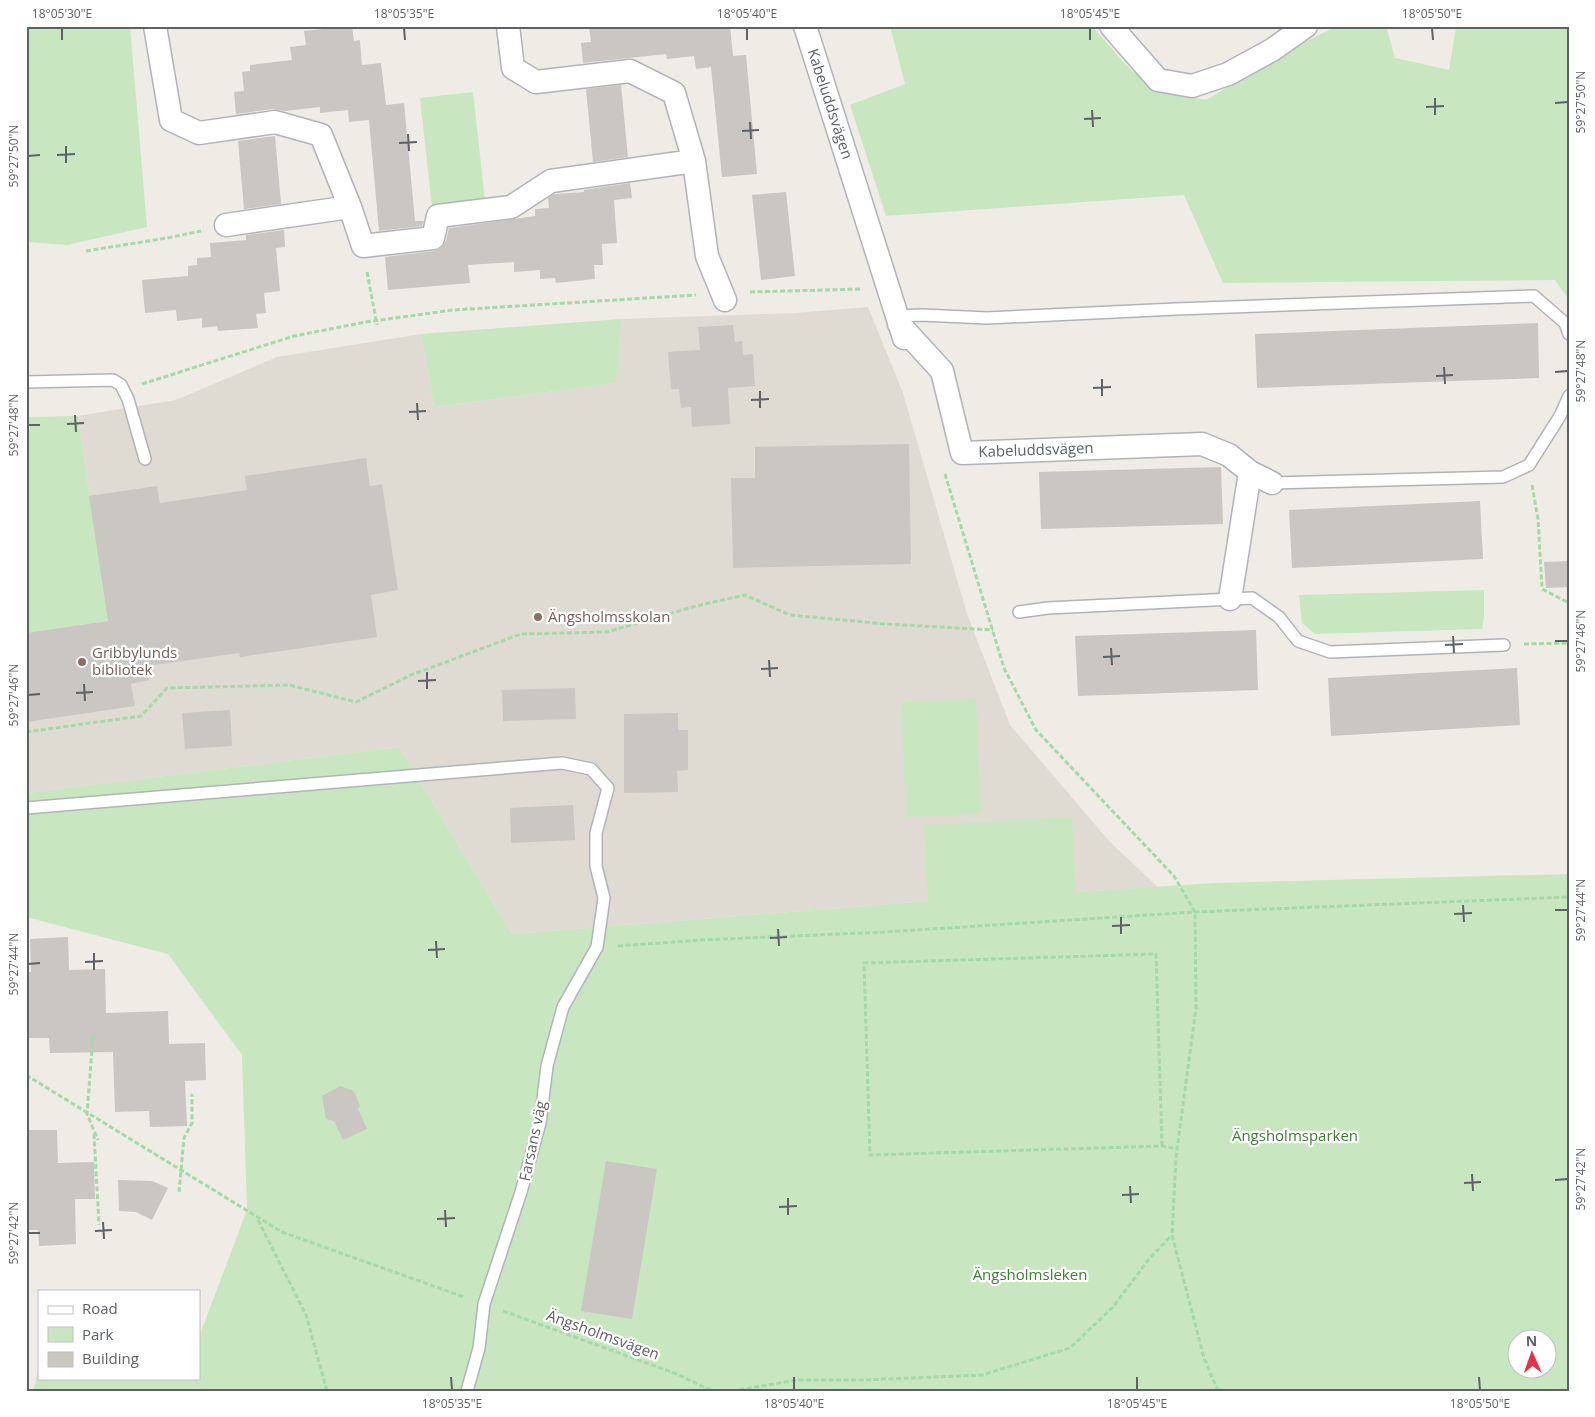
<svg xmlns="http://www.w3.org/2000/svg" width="1595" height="1417" font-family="'Open Sans',sans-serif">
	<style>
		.education { fill: #dfdbd3 }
		.green { fill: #c8e7c1; fill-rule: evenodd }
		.building { fill: #cac6c2 }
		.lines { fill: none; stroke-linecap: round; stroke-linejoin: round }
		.service-casing { stroke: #b0b4b8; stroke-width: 14 }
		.minor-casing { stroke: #b0b4b8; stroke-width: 25 }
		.path { stroke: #a4d9a8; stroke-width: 3; stroke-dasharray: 5 2.5; stroke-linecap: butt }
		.service { stroke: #fff; stroke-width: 11 }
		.minor { stroke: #fff; stroke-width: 22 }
		.ticks { fill: none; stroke: #5d6266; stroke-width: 2 }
		.education-dot { fill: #8d6e63; stroke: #fff; stroke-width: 2 }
		.labels { text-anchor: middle; stroke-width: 4.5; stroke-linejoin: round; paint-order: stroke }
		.street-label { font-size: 15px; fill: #5d6266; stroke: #fff }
		.education-label { font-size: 15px; fill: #785e54; stroke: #fff; text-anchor: start }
		.park-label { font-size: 15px; fill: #3c8032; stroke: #fff }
		.neatline { fill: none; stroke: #5d6266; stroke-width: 2 }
		.ticks-label { font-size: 12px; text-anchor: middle; fill: #5d6266 }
	</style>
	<rect width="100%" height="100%" fill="#efebe5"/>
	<path class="education" d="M 868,307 L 903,393 L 967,614 L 1010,725 L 1110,842 L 1158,887 L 928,901 L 512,934 L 399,747 L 26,793 L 26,633 L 108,621 L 78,416 L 176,400 L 277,357 L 421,334 L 434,407 L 615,383 L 621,319 L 795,313 Z"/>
	<path class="green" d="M 38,26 L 130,26 L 147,227 L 67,245 L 26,242 L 26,29 Z
		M 890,26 L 1092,26 L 1124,63 L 1149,86 L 1175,94 L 1206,100 L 1302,43 L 1338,26 L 1386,26 L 1395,58 L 1449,70 L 1456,27 L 1569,26 L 1569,300 L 1555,280 L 1223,283 L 1184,195 L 886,216 L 850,105 L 905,84 Z
		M 473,92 L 485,201 L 432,207 L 420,98 Z
		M 621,319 L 616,383 L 434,407 L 421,334 Z
		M 78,416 L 108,621 L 26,633 L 26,417 Z
		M 1484,590 L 1484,618 L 1482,629 L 1315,634 L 1302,623 L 1299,595 Z
		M 976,698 L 981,814 L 906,817 L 901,702 Z
		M 399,747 L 512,934 L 928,901 L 924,825 L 1072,817 L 1076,892 L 1213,883 L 1569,874 L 1569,1391 L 32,1391 L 35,1385 L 39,1365 L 39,1378 L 199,1378 L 199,1337 L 247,1210 L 242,1055 L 168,954 L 26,917 L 26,793 ZM 1518,1340 L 1548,1340 L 1548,1370 L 1518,1370 Z"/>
	<path class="building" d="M 352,26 L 354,41 L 360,40 L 362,65 L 381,63 L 386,105 L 404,103 L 415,221 L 424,221 L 422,226 L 379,231 L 369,120 L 349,122 L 348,110 L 320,113 L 320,107 L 285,111 L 273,109 L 236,114 L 234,92 L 244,91 L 242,72 L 250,71 L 250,65 L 292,60 L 290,47 L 306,45 L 304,31 Z
		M 589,26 L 730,26 L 733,56 L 746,55 L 757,174 L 722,177 L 711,67 L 696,69 L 694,56 L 667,59 L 666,54 L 583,63 L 581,43 L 591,42 Z
		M 621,85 L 628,157 L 593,162 L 586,89 Z
		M 275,136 L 281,204 L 244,209 L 238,141 Z
		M 630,183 L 632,198 L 614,200 L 617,243 L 602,244 L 603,265 L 594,265 L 595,279 L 556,283 L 555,278 L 540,279 L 540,270 L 514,272 L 514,262 L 468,265 L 470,283 L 388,290 L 385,257 L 434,251 L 441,248 L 446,241 L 449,228 L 535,216 L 535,209 L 549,208 L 548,198 L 555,194 L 584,192 L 584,190 Z
		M 786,192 L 795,276 L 761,280 L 752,195 Z
		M 284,230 L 285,247 L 276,248 L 280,291 L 264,293 L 266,313 L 256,314 L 258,328 L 218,331 L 217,326 L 202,328 L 202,318 L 177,321 L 176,310 L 145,313 L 142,280 L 188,276 L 188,266 L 197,265 L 197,258 L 211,257 L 210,243 L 246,240 L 246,235 Z
		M 1538,323 L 1539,378 L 1257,388 L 1255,334 Z
		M 733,325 L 735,342 L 742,341 L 743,355 L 753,354 L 755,386 L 728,388 L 730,424 L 692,427 L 691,407 L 681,408 L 679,389 L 671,389 L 668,352 L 700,350 L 698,327 Z
		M 909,444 L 911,564 L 733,568 L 731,478 L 755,478 L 755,447 Z
		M 366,458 L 370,486 L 382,484 L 398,590 L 371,595 L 377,637 L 240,657 L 239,653 L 147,666 L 149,680 L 131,684 L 135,706 L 26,722 L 26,633 L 108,621 L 89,496 L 157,486 L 160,503 L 247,490 L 245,476 Z
		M 1221,467 L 1223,524 L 1041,529 L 1039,472 Z
		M 1480,501 L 1483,559 L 1292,568 L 1289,510 Z
		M 1569,561 L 1569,587 L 1546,588 L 1544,562 Z
		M 1256,630 L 1258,690 L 1078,696 L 1075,636 Z
		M 1517,668 L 1520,725 L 1331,736 L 1328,678 Z
		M 575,688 L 576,719 L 503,721 L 502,690 Z
		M 230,710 L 232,746 L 185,749 L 182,713 Z
		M 678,713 L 678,730 L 688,730 L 688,770 L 677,771 L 678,792 L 624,793 L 624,714 Z
		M 573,805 L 575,840 L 511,843 L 510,808 Z
		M 68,937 L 69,970 L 105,969 L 106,1013 L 168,1011 L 169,1044 L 205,1043 L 206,1080 L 185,1081 L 187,1126 L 150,1127 L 149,1111 L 115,1112 L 113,1052 L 50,1053 L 49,1038 L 26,1038 L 26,972 L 31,972 L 30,939 Z
		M 340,1086 L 354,1091 L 360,1106 L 358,1109 L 367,1129 L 343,1140 L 334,1121 L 326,1119 L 322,1096 Z
		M 26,1130 L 57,1130 L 58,1163 L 94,1162 L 95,1199 L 75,1199 L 76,1244 L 39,1246 L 38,1230 L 26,1230 Z
		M 606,1161 L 657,1169 L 632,1319 L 581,1311 Z
		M 118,1180 L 152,1181 L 168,1188 L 152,1220 L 136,1212 L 119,1211 Z"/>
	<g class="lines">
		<g class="service-casing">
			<path id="service" d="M 896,316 L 922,315 L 987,318 L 1176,309 L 1534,296 L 1565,323 L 1569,334
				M 26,382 L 113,380 L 121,385 L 128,399 L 145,459
				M 1272,483 L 1503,477 L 1529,465 L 1560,416 L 1569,396
				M 1019,612 L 1048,608 L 1252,598 L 1279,617 L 1298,641 L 1330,652 L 1504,645
				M 26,808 L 562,763 L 591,769 L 608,788 L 596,833 L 596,866 L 604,898 L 597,947 L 563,1007 L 547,1066 L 540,1123 L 521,1192 L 484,1304 L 479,1348 L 467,1391"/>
		</g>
		<g class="minor-casing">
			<path id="minor" d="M 155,26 L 171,120 L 199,133 L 275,122 L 321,135 L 350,207 L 363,246 L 433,238 L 438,216 L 511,207 L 551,181 L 694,161 L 707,256 L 725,300
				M 508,26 L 513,68 L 536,82 L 630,71 L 674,93 L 694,161
				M 805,26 L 904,338
				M 1111,26 L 1158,80 L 1192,86 L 1228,74 L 1272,50 L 1306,26
				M 226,225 L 350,207
				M 899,324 L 942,371 L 962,453 L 1202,444 L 1229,455 L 1250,472 L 1272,483
				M 1230,599 L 1250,472"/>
		</g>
		<path class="path" d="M 86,251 L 167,238 L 201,231
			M 367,272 L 377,325
			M 750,292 L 861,289
			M 142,384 L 294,336 L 366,322 L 453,310 L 696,295
			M 945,474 L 1004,668 L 1036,730 L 1174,876 L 1195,912 L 1196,1008 L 1176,1157 L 1172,1235 L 1204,1358 L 1218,1391
			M 1532,485 L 1538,519 L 1542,589 L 1569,603
			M 1524,644 L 1569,643
			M 26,732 L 141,716 L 167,688 L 289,685 L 356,702 L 411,675 L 521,634 L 607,632 L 696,606 L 745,595 L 790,615 L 886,624 L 993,630
			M 618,946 L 701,940 L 885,932 L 1195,912 L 1569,897
			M 93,1036 L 87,1114 L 98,1140
			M 26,1075 L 282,1232 L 464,1297
			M 94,1134 L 99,1225
			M 1162,1146 L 1156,954 L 864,963 L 870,1155 L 1162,1146 L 1177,1149
			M 179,1192 L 184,1138 L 192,1123 L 192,1094
			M 258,1220 L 306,1315 L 327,1391
			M 503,1311 L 677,1374 L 712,1391
			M 732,1391 L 797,1380 L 864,1380 L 982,1375 L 1070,1348 L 1113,1307 L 1149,1259 L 1172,1235"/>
		<use href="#service" class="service"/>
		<use href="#minor" class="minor"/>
	</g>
	<path class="ticks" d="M 62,28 L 62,40M 404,28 L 405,40M 747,28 L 747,40M 1090,28 L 1090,40M 1432,28 L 1433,40M 1435,98 L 1435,115M 1555,103 L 1568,102M 1426,107 L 1444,106M 1092,110 L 1093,127M 1084,119 L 1101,118M 750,122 L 751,139M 742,131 L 759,130M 408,134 L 409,151M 399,143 L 417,142M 66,146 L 66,163M 57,155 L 75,154M 28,156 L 40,155M 1444,367 L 1445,384M 1555,372 L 1568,371M 1436,376 L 1453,375M 1102,379 L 1102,396M 1093,388 L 1111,387M 760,391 L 760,408M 751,400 L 769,399M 417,403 L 418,420M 409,412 L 426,411M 75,415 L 76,432M 67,424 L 84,423M 28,425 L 40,425M 1453,636 L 1454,653M 1555,641 L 1568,641M 1445,645 L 1463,644M 1111,648 L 1112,665M 1103,657 L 1120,656M 769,660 L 770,677M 761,669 L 778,668M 427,672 L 427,689M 418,681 L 436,680M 84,684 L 85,701M 76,693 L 93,692M 28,695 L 40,694M 1463,905 L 1464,922M 1555,910 L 1568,910M 1454,914 L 1472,913M 1121,917 L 1121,934M 1112,926 L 1130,925M 778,929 L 779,946M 770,938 L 787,937M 436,941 L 437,958M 428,950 L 445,949M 94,953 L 94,970M 85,962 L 103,961M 28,964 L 40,963M 1472,1174 L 1473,1191M 1555,1180 L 1568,1179M 1464,1183 L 1481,1182M 1130,1186 L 1131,1203M 1122,1195 L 1139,1194M 788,1198 L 788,1215M 779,1207 L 797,1206M 445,1210 L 446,1227M 437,1219 L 455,1218M 103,1222 L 104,1239M 95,1231 L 112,1230M 28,1233 L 40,1233M 451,1377 L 452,1390M 794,1377 L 794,1390M 1137,1377 L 1137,1390M 1479,1377 L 1480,1390"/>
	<g class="education-dot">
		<circle cx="538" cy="617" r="5"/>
		<circle cx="82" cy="662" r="5"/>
	</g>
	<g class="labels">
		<g class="street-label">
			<text transform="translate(830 104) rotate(72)" y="5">Kabeluddsvägen</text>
			<text transform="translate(1036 450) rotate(-2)" y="5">Kabeluddsvägen</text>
			<text transform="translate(533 1141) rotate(-78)" y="5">Farsans väg</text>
			<text transform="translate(603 1335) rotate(20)" y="5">Ängsholmsvägen</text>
		</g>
		<g class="education-label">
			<text x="548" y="622">Ängsholmsskolan</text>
			<text x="92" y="658">Gribbylunds<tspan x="92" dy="17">bibliotek</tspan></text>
		</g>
		<g class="park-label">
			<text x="1295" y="1141">Ängsholmsparken</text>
			<text x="1030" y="1280">Ängsholmsleken</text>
		</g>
	</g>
	<rect width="1595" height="1417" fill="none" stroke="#ffffff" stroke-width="55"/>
	<rect x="38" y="1290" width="162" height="90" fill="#ffffff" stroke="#bec0c2"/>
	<rect x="48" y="1306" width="25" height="8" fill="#ffffff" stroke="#bec0c2"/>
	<text x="82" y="1314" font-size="15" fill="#5d6266">Road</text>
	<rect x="48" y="1327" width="25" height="15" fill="#c8e7c1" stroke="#bec0c2"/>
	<text x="82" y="1340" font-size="15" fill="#5d6266">Park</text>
	<rect x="48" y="1352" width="25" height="15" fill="#cac6c2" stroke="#bec0c2"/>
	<text x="82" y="1364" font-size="15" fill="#5d6266">Building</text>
	<g transform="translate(1532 1354) rotate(358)"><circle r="24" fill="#ffffff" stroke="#bec0c2"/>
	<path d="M0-4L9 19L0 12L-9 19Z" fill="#ec2e42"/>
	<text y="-8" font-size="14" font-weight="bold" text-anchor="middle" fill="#5d6266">N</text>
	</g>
	<rect x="28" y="28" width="1540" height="1362" class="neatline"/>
	<g class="ticks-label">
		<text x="62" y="18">18°05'30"E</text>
		<text x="404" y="18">18°05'35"E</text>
		<text x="747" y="18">18°05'40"E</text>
		<text x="1090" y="18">18°05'45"E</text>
		<text x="1432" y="18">18°05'50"E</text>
		<text transform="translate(1581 102) rotate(-90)" y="4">59°27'50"N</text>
		<text transform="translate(14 156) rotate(-90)" y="4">59°27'50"N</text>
		<text transform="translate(1581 371) rotate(-90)" y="4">59°27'48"N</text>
		<text transform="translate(14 425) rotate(-90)" y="4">59°27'48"N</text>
		<text transform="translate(1581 641) rotate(-90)" y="4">59°27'46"N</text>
		<text transform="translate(14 695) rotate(-90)" y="4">59°27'46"N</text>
		<text transform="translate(1581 910) rotate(-90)" y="4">59°27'44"N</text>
		<text transform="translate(14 964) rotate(-90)" y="4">59°27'44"N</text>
		<text transform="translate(1581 1179) rotate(-90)" y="4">59°27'42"N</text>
		<text transform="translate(14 1233) rotate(-90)" y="4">59°27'42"N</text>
		<text x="452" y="1408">18°05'35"E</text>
		<text x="794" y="1408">18°05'40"E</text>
		<text x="1137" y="1408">18°05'45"E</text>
		<text x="1480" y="1408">18°05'50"E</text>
	</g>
</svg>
